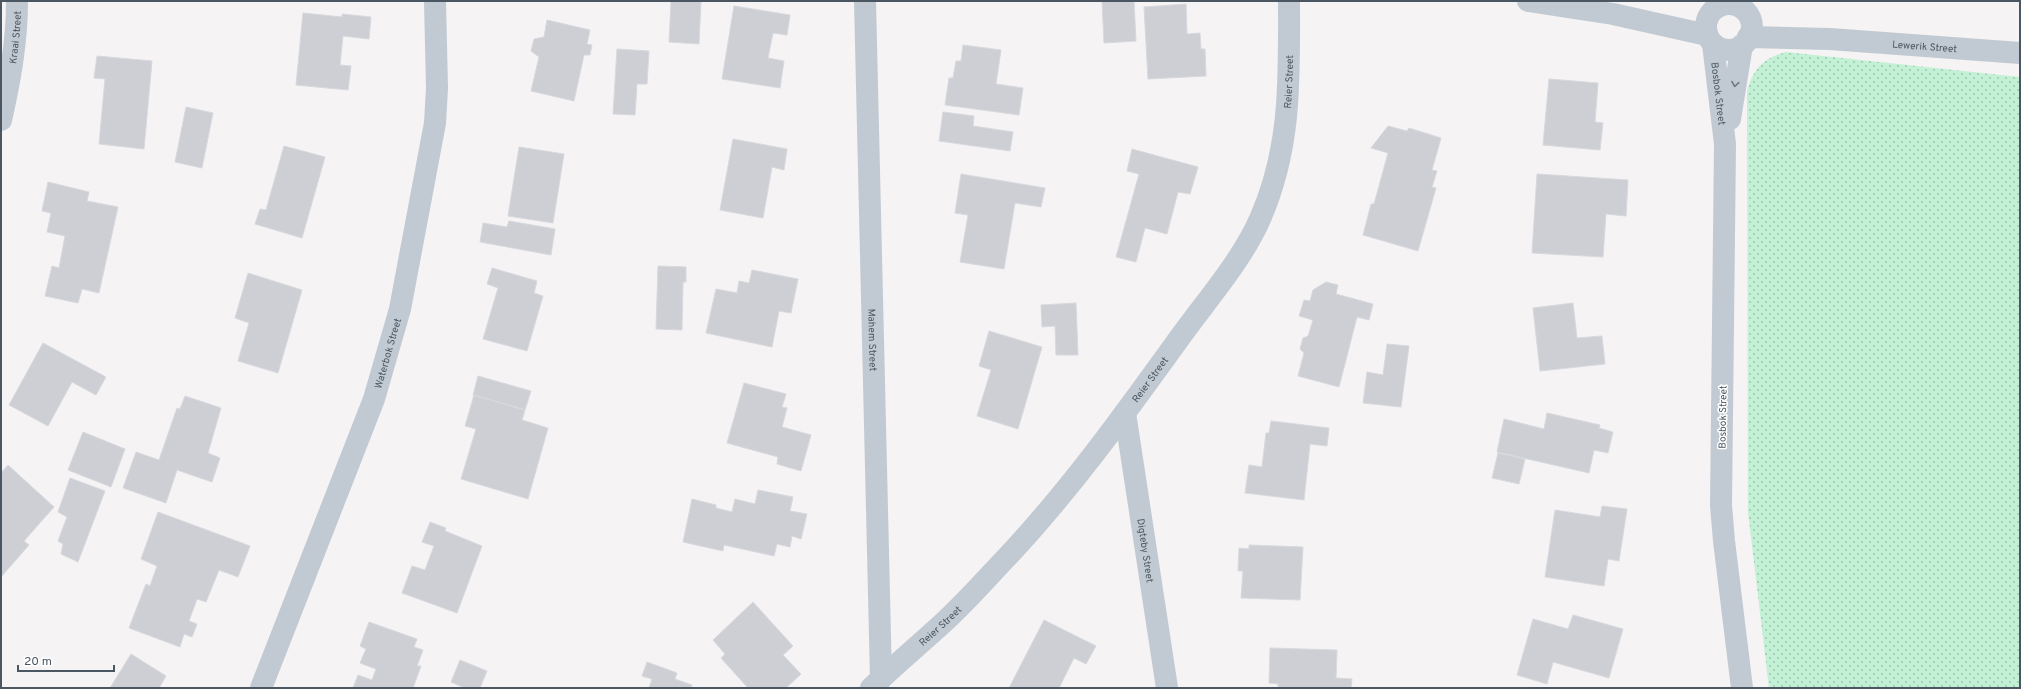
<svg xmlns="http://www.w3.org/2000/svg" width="2021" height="689" font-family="Overpass,sans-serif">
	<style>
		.park { fill: url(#park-dots) }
		.building { fill: #cdcfd5; stroke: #d7d9de }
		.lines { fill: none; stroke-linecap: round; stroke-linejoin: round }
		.minor { stroke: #c1cad2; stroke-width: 22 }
		.oneway { stroke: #6e7983 }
		.labels { text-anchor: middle; stroke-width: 3; stroke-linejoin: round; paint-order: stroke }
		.street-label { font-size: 10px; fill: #4a5661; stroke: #fff }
	</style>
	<defs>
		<pattern id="park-dots" width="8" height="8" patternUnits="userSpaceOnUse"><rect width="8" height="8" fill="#c3f1d5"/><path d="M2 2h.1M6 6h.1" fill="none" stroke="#a0c6b0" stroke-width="1.8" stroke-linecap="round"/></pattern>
	</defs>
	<rect width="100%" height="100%" fill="#f5f3f3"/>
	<path class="park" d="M 1786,52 L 2020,77 L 2020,688 L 1769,688 L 1748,512 L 1747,92 C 1752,70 1763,58 1786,52 Z"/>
	<path class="building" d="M 671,1 L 701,1 L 699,44 L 669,42 Z
		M 1102,1 L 1134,1 L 1136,41 L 1104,43 Z
		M 1186,4 L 1187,34 L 1200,33 L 1201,49 L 1205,49 L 1206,76 L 1148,79 L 1144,7 Z
		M 734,6 L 790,15 L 787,35 L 773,33 L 768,58 L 784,61 L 780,88 L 722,79 Z
		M 303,13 L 342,17 L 342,14 L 371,17 L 369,39 L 343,36 L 340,65 L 351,66 L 348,90 L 296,85 Z
		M 547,20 L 590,30 L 587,44 L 592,45 L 590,55 L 584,55 L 574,101 L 531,91 L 539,57 L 531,51 L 534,39 L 544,37 Z
		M 963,45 L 1001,50 L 996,84 L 1023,88 L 1019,115 L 945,105 L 949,78 L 953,78 L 956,61 L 961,61 Z
		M 617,49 L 649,51 L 647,84 L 637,84 L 635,115 L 613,114 Z
		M 97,56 L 152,61 L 144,149 L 99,144 L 105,79 L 94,78 Z
		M 1549,79 L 1598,83 L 1595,122 L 1603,123 L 1600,150 L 1543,145 Z
		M 186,107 L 213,113 L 202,168 L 175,162 Z
		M 943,112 L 974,116 L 973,126 L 1013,132 L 1010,151 L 939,141 Z
		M 1388,126 L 1407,131 L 1409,128 L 1441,138 L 1432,170 L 1437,171 L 1432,187 L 1436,188 L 1418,251 L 1363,235 L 1371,204 L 1374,204 L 1388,153 L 1371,148 Z
		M 733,139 L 787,149 L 784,170 L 772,167 L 763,218 L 720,210 Z
		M 284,146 L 325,157 L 302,238 L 255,224 L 260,209 L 266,210 Z
		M 519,147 L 564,154 L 553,223 L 508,216 Z
		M 1132,149 L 1198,167 L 1190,194 L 1178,192 L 1167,234 L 1145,228 L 1136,262 L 1116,257 L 1139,174 L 1127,171 Z
		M 961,174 L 1045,188 L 1041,207 L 1015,203 L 1004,269 L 960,262 L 968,215 L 955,213 Z
		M 1537,174 L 1628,180 L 1626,216 L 1606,214 L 1603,257 L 1532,253 Z
		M 48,182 L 89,192 L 87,201 L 118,207 L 99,293 L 82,289 L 78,303 L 45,296 L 52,266 L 59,268 L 65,236 L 47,232 L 51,213 L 42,211 Z
		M 509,221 L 555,229 L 551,255 L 480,242 L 483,223 L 507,227 Z
		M 658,266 L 686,267 L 686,282 L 683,282 L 682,330 L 656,329 Z
		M 492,268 L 537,281 L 534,293 L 543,296 L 527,351 L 483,339 L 498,288 L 487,284 Z
		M 752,270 L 798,279 L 791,313 L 779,311 L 772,347 L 706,333 L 716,289 L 737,293 L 739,281 L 749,283 Z
		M 248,273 L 302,290 L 278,373 L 238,361 L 249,323 L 235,318 Z
		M 1326,282 L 1338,285 L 1336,294 L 1373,304 L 1369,320 L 1357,317 L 1339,387 L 1298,376 L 1304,353 L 1300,349 L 1303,338 L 1308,336 L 1313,320 L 1299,316 L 1304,300 L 1310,301 L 1313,290 Z
		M 1076,303 L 1078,355 L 1056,355 L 1055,326 L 1042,327 L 1041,305 Z
		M 1573,303 L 1577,338 L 1602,336 L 1605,364 L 1540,371 L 1533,308 Z
		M 989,331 L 1042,347 L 1018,429 L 977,416 L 991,370 L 979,366 Z
		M 43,343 L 106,377 L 96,395 L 72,382 L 48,426 L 9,405 Z
		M 1387,344 L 1409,346 L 1401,407 L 1363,403 L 1367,372 L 1383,375 Z
		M 478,376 L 531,391 L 525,410 L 473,395 Z
		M 744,383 L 786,394 L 782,407 L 787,408 L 782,427 L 811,435 L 801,471 L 777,464 L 778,457 L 727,443 Z
		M 474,395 L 525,410 L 522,420 L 548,428 L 528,499 L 461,479 L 476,429 L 465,426 Z
		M 185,396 L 221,408 L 208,453 L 220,458 L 212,482 L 177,470 L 166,503 L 123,488 L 136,452 L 159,460 L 177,408 L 180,409 Z
		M 1547,413 L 1600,425 L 1599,428 L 1613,432 L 1608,453 L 1594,450 L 1589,473 L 1497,452 L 1504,419 L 1544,429 Z
		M 1271,421 L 1329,428 L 1327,446 L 1310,444 L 1304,500 L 1245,493 L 1249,465 L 1262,467 L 1266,433 L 1269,433 Z
		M 83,432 L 125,449 L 111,487 L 68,470 Z
		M 1498,453 L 1525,459 L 1519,484 L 1492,478 Z
		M 8,465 L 54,507 L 24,541 L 29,545 L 1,577 L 1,473 Z
		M 70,478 L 105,491 L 78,562 L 61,554 L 63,544 L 58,541 L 67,517 L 58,512 Z
		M 758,490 L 793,497 L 790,511 L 807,514 L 801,539 L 792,536 L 790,547 L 777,544 L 774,556 L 724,545 L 723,551 L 683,542 L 692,499 L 716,505 L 716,508 L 732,512 L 735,499 L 755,504 Z
		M 1602,506 L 1627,509 L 1619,561 L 1608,559 L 1604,586 L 1545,577 L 1555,510 L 1600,517 Z
		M 158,512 L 250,546 L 238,577 L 219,570 L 206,602 L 197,599 L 189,621 L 197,624 L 192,637 L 184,634 L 180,647 L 129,628 L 146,584 L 150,586 L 157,566 L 141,559 Z
		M 430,522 L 446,528 L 445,531 L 482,546 L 457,613 L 402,593 L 412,566 L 425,570 L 434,546 L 422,542 Z
		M 1249,545 L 1303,547 L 1300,600 L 1241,598 L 1243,571 L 1238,571 L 1239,548 L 1249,549 Z
		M 753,602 L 793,646 L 783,655 L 801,674 L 786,688 L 748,688 L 721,658 L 725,654 L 713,640 Z
		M 1573,615 L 1623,629 L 1609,678 L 1553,662 L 1547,684 L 1517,675 L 1533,619 L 1568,629 Z
		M 1044,620 L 1096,646 L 1086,664 L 1074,658 L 1059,688 L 1009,688 Z
		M 369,622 L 417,639 L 414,647 L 423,650 L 417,666 L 421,666 L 413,688 L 353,688 L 358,675 L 372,680 L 376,669 L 360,663 L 366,649 L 360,646 Z
		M 1270,648 L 1337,650 L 1336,678 L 1352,679 L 1351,688 L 1278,688 L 1278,684 L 1269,683 Z
		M 131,654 L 166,676 L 159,688 L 110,688 Z
		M 460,660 L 487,671 L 480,688 L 465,688 L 451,682 Z
		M 647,662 L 677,673 L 675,679 L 692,685 L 691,688 L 649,688 L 652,679 L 642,676 Z"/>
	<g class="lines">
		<g class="minor">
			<path id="s1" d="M 865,1 L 881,679"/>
			<path d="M 1528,1 L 1613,14 L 1707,35"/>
			<circle cx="1729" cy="27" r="23"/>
			<path id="s2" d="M 1748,37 L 1830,39 L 2020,53"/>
			<path id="s3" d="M 1713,44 L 1725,144 L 1721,505 L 1724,541 L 1742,688"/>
			<path d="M 1730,119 L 1742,45"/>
			<path id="s4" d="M 1,120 C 10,80 17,42 17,1"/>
			<path id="s5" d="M 1125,413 L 1167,688"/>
			<path id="s6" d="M 261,688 L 374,399 L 400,309 L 435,123 L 437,88 L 435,1"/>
			<path id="s7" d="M 871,688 C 894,666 919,645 943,623 C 965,603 986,579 1007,557 C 1070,490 1124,415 1178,340 C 1205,302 1241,262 1260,219 C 1292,146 1289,78 1289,1"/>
		</g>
	</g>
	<defs><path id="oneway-chevron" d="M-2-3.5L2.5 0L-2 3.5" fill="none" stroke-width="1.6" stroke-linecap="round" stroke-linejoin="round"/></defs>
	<use class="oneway" href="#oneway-chevron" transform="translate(1735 84) rotate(99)"/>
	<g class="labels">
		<g class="street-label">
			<text dy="4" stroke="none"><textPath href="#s4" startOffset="84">Kraai Street</textPath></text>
			<text dy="4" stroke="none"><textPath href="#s2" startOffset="177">Lewerik Street</textPath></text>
			<text dy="4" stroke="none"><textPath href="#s7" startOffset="753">Reier Street</textPath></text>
			<text dy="4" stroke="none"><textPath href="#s3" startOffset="50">Bosbok Street</textPath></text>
			<text dy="4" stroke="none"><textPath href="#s1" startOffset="339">Mahem Street</textPath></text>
			<text dy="4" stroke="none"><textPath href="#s6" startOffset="358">Waterbok Street</textPath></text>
			<text dy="4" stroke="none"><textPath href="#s7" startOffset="417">Reier Street</textPath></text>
			<text transform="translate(1722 417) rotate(-89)" y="4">Bosbok Street</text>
			<text dy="4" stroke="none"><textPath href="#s5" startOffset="139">Digteby Street</textPath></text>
			<text dy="4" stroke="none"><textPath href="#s7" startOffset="93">Reier Street</textPath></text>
		</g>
	</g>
	<rect width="2021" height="689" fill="none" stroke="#4a5661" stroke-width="4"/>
	<path d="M18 665v6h96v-6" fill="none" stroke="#4a5661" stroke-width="2"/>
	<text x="24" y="665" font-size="12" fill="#4a5661" stroke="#ffffff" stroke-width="3" paint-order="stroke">20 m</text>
</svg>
